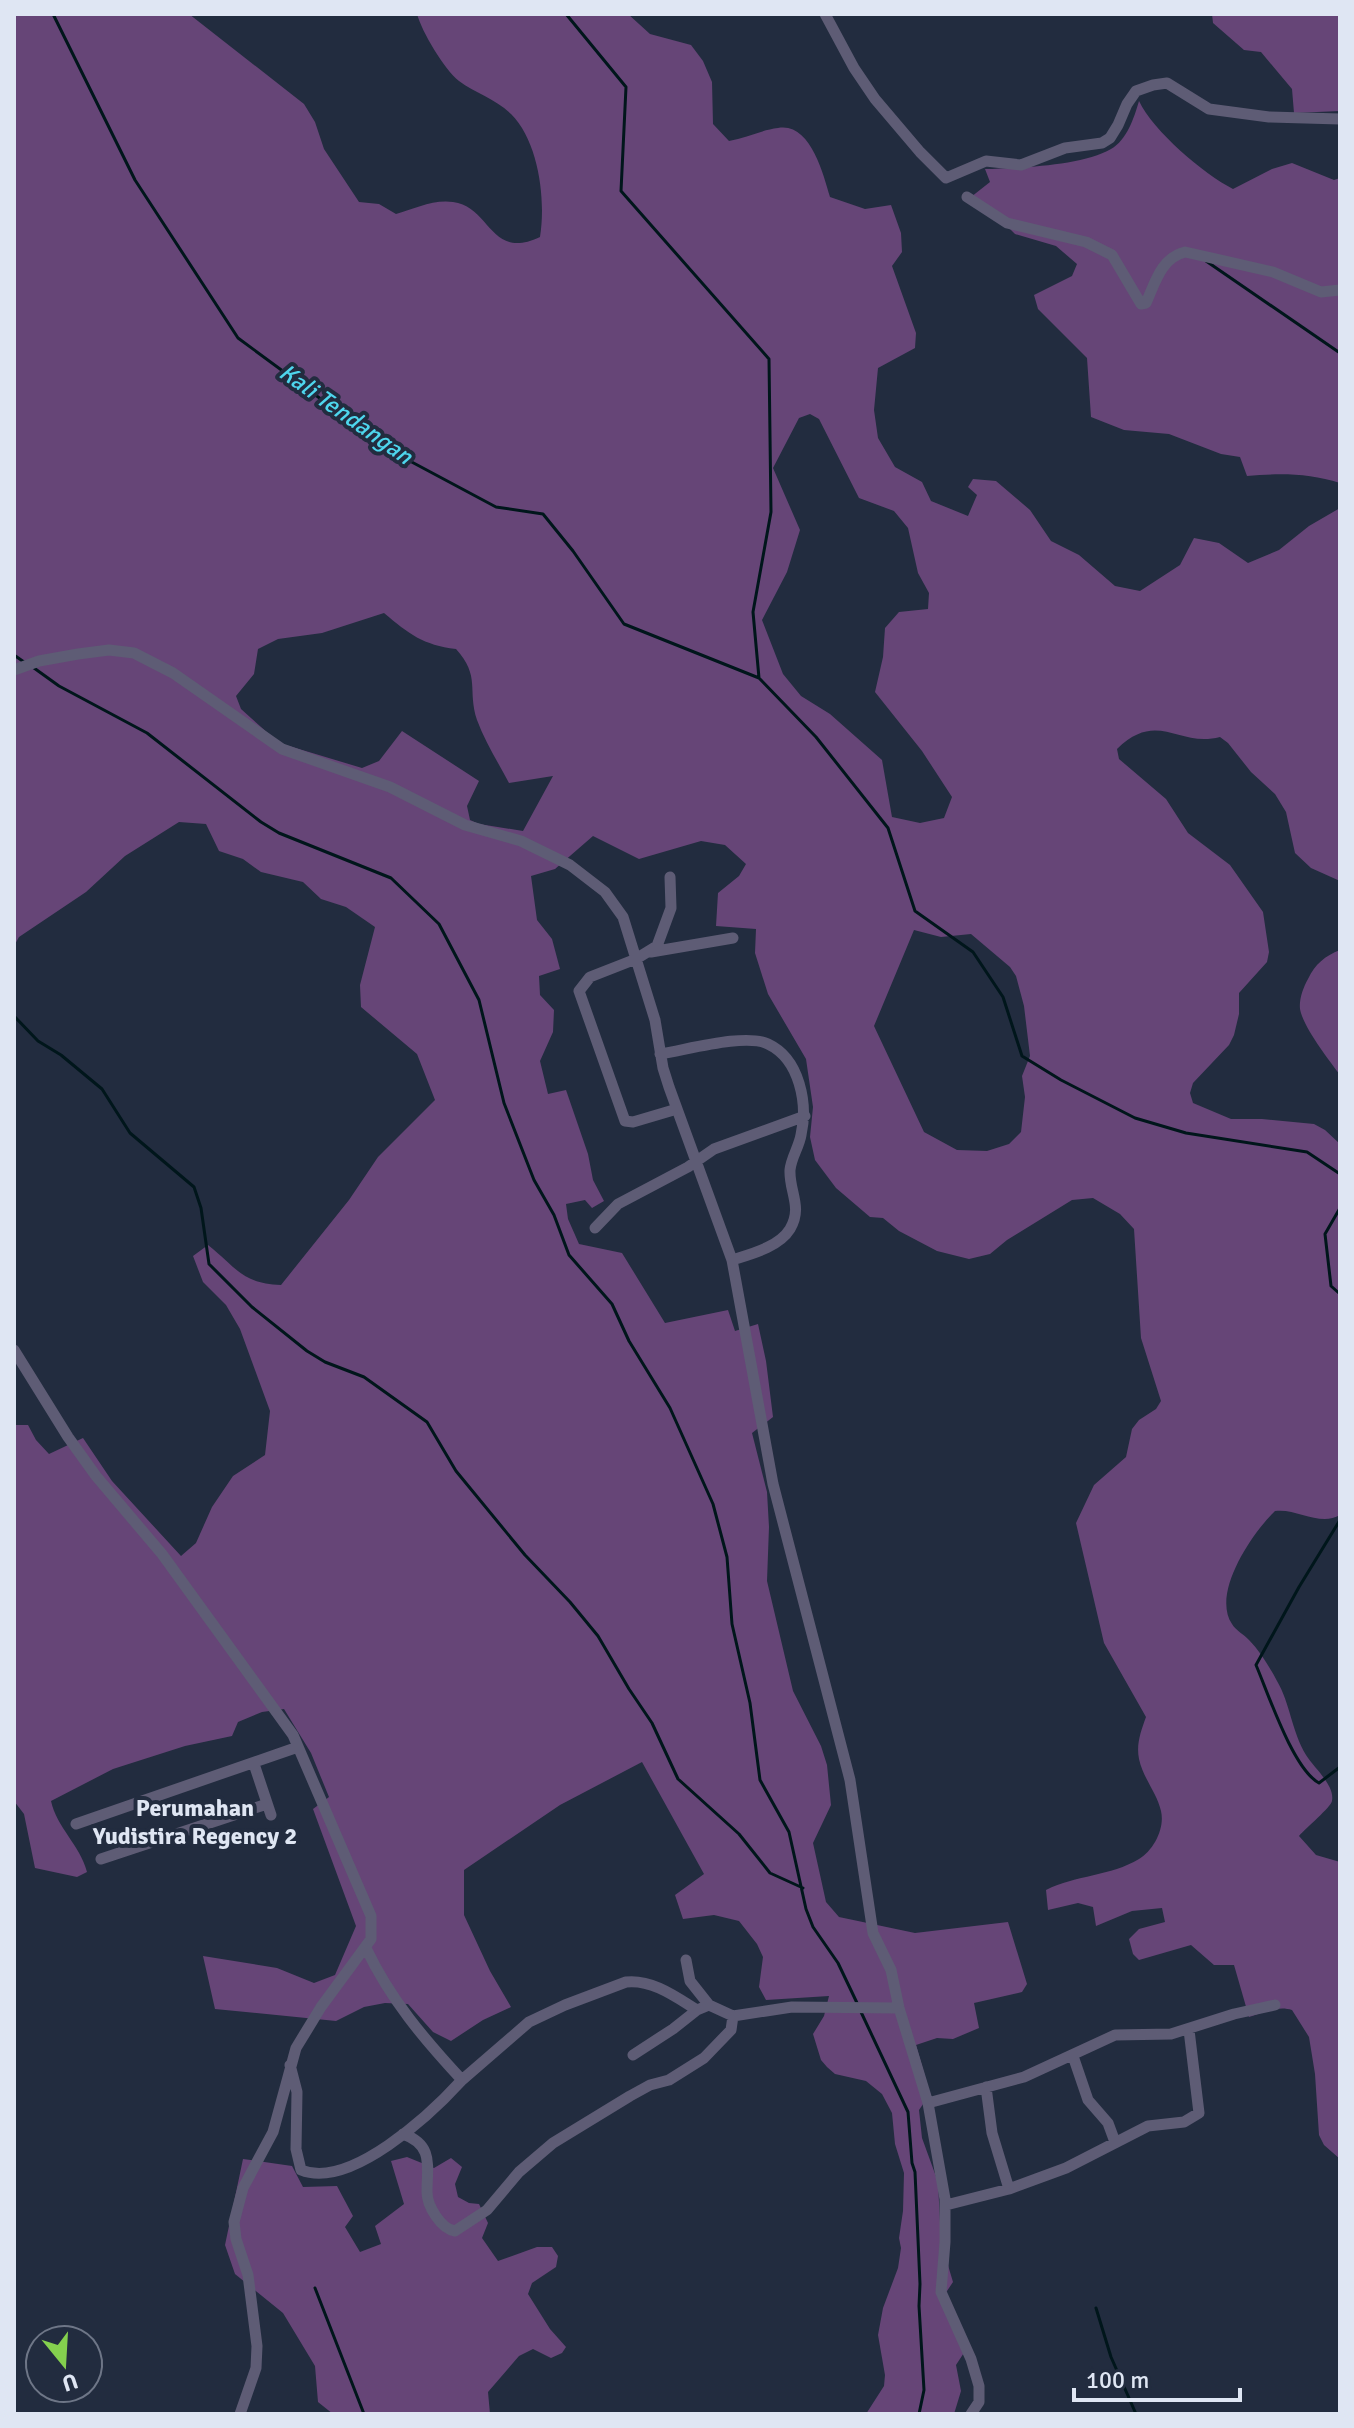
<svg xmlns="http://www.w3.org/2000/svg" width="1354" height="2428" font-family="Signika,sans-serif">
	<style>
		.forest { fill: #664577; fill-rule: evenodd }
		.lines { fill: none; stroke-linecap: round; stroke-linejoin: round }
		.stream { stroke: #00161b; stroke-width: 3 }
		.minor { stroke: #5e5c75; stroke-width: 11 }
		.labels { text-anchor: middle; stroke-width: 8; stroke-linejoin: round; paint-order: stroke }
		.water-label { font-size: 24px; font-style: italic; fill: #4ed6ed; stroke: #222c3f }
		.neighbourhood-label { font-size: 24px; font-weight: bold; fill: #dfe6f3; stroke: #222c3f }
	</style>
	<rect width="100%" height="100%" fill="#222c3f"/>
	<path class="forest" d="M 14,14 L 189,14 L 304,104 L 315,122 L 324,149 L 359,202 L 379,204 L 396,214 C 413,209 434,199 453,202 C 491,207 490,261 540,237 C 546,200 539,142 511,114 C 496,99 475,93 459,81 C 444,69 422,32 417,14 L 628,14 L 650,34 L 691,45 L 703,61 L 712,82 L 713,124 L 729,141 C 746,138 761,130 778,128 C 810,122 823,173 830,197 L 865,209 L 891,205 L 901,233 L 902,252 L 892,266 L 916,333 L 915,348 L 878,368 L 874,410 L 878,438 L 895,467 L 922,482 L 931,501 L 968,516 L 977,495 L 968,487 L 973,479 L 996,481 L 1030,510 L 1051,541 L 1079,555 L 1115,586 L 1140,591 L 1180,565 L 1194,538 L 1219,543 L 1248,563 L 1279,550 L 1309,526 L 1340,508 L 1340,881 L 1311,868 L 1295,853 L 1286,812 L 1275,794 L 1251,772 L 1228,743 L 1220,737 C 1178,748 1158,709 1117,749 L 1119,759 L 1166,799 L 1188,833 L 1230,865 L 1263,912 L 1269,952 L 1267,962 L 1239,993 L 1239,1014 L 1234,1035 L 1229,1045 L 1193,1083 L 1190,1093 L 1193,1103 L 1231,1119 L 1262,1119 L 1314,1124 L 1325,1130 L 1340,1144 L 1340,1515 C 1320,1527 1297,1508 1275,1511 C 1253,1532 1211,1593 1232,1624 C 1236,1631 1244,1634 1249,1640 C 1260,1651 1270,1668 1277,1681 C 1290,1703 1292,1732 1306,1755 C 1314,1768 1335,1785 1332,1801 C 1331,1807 1306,1828 1299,1836 L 1316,1855 L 1340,1862 L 1340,2159 L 1324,2145 L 1319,2135 L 1315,2074 L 1309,2037 L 1292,2010 C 1278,2005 1262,2013 1249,2017 L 1234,1965 L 1214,1965 L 1191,1945 L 1139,1960 L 1133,1954 L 1129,1939 L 1139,1929 L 1165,1922 L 1162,1908 L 1132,1911 L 1096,1926 L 1093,1907 L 1078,1903 L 1048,1910 L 1046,1890 C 1076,1875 1111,1876 1139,1859 C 1154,1850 1165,1828 1161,1811 C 1157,1793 1143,1778 1139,1759 C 1136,1744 1141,1731 1146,1717 L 1104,1643 L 1076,1523 L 1094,1485 L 1126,1457 L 1132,1429 L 1139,1420 L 1156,1409 L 1161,1401 L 1141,1338 L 1134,1229 L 1120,1214 L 1093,1198 L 1072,1200 L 1007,1240 L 990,1254 L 969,1259 L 937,1251 L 899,1231 L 883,1218 L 870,1217 L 836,1188 L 815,1160 L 810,1137 L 813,1107 L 806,1059 L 768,994 L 755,953 L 756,929 L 716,926 L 718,893 L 739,876 L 746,864 L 725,845 L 701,841 L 639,859 L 593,836 L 555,869 L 531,876 L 537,920 L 552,939 L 560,969 L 539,976 L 540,995 L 554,1010 L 553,1032 L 540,1061 L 548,1094 L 566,1090 L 588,1154 L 593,1180 L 604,1201 L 592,1208 L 585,1200 L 566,1204 L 568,1219 L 579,1244 L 622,1253 L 665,1323 L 728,1310 L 735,1331 L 758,1324 L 766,1361 L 773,1417 L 752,1433 L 767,1492 L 769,1527 L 767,1581 L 793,1691 L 821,1746 L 827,1765 L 831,1805 L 813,1843 L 826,1902 L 839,1917 L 915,1933 L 1008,1922 L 1027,1984 L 1022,1992 L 974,2003 L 979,2028 L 953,2039 L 937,2038 L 916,2045 L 930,2094 L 919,2110 L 922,2138 L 938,2182 L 941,2242 L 953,2282 L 945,2294 L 969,2345 L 956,2365 L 961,2391 L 954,2414 L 866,2414 L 884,2386 L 885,2375 L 878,2335 L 883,2308 L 898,2268 L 901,2248 L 899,2238 L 903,2211 L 904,2173 L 895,2144 L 892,2113 L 882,2094 L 866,2081 L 835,2074 L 827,2067 L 821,2060 L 813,2034 L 824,2016 L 829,1996 L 766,2000 L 759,1987 L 763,1957 L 757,1944 L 739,1921 L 714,1915 L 683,1919 L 675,1895 L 704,1874 L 642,1762 L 560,1805 L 464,1870 L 464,1915 L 490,1971 L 511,2007 L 483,2020 L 451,2041 L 433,2032 L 408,2004 L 385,2003 L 364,2007 L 336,2021 L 215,2009 L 203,1956 L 277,1968 L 314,1983 L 335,1975 L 356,1926 L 313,1809 L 329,1797 L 311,1753 L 284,1709 L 262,1712 L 238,1722 L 232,1736 L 185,1746 L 113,1769 L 51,1801 C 57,1828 80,1845 87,1872 L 77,1877 L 35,1868 L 24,1814 L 14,1801 L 14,1425 L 28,1425 L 36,1440 L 49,1454 L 83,1438 L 112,1481 L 181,1556 L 196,1543 L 212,1507 L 233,1476 L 265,1455 L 270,1411 L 240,1329 L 226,1305 L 203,1282 L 193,1256 L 208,1245 C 237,1268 241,1283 281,1285 L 349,1200 L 378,1157 L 435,1100 L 417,1054 L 361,1007 L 360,985 L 375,927 L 346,907 L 321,899 L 303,882 L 261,872 L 243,859 L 219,851 L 206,824 L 179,822 L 125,856 L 86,892 L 19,937 L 14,946 ZM 810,414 L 819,419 L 859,498 L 894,511 L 908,528 L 918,573 L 929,593 L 928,609 L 899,612 L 885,628 L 883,657 L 875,692 L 922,751 L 952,797 L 944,818 L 920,823 L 892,817 L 882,760 L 830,714 L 801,696 L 783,674 L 762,620 L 787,572 L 800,530 L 773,468 L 799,418 ZM 384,613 C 409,634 423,645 456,649 C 481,677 467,689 477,720 C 485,742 498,762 509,783 L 553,776 L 523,831 L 479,824 L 470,820 L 467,806 L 479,781 L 402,731 L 379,761 L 362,768 L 279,743 L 241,709 L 236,696 L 254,674 L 258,649 L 278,639 L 322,633 ZM 914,930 L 941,937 L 971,934 L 1010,967 L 1016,976 L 1024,1006 L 1030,1056 L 1022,1076 L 1025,1097 L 1021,1132 L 1009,1144 L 987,1151 L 957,1150 L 924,1132 L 874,1026 Z
		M 1212,14 L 1340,14 L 1340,111 L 1294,113 L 1292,89 L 1261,52 L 1244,50 L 1213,23 Z
		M 1139,101 C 1153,131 1204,174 1233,189 L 1272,169 L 1292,163 L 1334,180 L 1340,178 L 1340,483 C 1309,473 1279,473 1247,476 L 1240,457 L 1221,454 L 1169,434 L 1124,430 L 1091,417 L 1087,358 L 1038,309 L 1034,295 L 1072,276 L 1077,264 L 1056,246 L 1015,234 L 991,210 L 971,197 L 990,182 L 985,169 C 1018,168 1082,166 1111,149 C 1127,140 1134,118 1139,101 Z
		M 1340,950 L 1340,1075 C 1329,1060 1303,1027 1300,1009 C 1299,999 1303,988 1308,979 C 1315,964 1325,956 1340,950 Z
		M 407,2157 L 434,2168 L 451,2158 L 462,2167 L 455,2184 L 458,2197 L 469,2203 L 479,2204 L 488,2223 L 482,2238 L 498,2261 L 537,2247 L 552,2247 L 558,2256 L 556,2267 L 532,2283 L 528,2294 L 550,2329 L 566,2347 L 562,2353 L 551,2358 L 533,2349 L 519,2356 L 488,2392 L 490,2414 L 333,2414 L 318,2402 L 315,2366 L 283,2313 L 235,2274 L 225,2245 L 243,2159 L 292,2166 L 303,2187 L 337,2186 L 353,2216 L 345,2227 L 360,2252 L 381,2244 L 375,2226 L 404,2204 L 391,2161 Z"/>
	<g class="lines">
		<path class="stream" d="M 53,14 L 135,180 L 238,338 L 393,452 L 496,507 L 543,514 L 573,551 L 624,624 L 759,678
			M 566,14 L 626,87 L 621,191 L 769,359 L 771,512 L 753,612 L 759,678 L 816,737 L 888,828 L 915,911 L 973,952 L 1003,997 L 1022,1056 L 1061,1080 L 1135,1118 L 1186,1133 L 1307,1152 L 1340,1174
			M 1206,261 L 1340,353
			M 14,655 L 24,662
			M 34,668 L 59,686 L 147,733 L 261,822 L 279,833 L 391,878 L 439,924 L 479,1000 L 504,1103 L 534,1180 L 554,1215 L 569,1255 L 612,1304 L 629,1341 L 670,1408 L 713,1504 L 727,1557 L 732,1624 L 750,1703 L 760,1780 L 789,1832 L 806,1909 L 813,1927 L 838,1963 L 858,2005
			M 14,1016 L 38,1041 L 61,1055 L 102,1089 L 130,1133 L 194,1187 L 201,1208 L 209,1264 L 252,1307 L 307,1351 L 325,1362 L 364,1377 L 427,1422 L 456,1471 L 525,1555 L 570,1602 L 598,1636 L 629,1689 L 652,1723 L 678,1779 L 739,1834 L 770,1873 L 803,1888
			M 1340,1208 L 1325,1234 L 1331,1286 L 1340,1294
			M 1340,1520 L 1299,1587 L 1256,1665 C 1268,1693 1293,1769 1319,1783 L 1340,1767
			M 861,2012 L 908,2112 L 912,2163 L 915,2172 L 920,2284 L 919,2306 L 924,2390 L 919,2414
			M 315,2288 L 364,2414
			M 1096,2308 L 1111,2357 L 1136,2414"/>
		<path class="minor" d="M 825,14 L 854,68 L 875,99 L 920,152 L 946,178 L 986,161 L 1021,165 L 1065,148 L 1102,143 L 1110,138 L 1118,125 L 1127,104 L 1136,91 L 1153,85 L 1167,83 L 1209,109 L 1269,117 L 1340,119
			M 967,197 L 1007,223 L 1086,242 L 1112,255 L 1141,304 L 1146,303 C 1155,283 1161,258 1185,252 L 1273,272 L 1321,292 L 1340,290
			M 14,670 L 39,661 L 78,654 L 109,650 L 134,653 L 173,673 L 282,749 L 390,787 L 465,825 L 521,841 L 570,865 L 605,892 L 623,917 L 655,1020 L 663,1068 L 669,1087 L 732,1260 L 773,1484 L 850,1780 L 873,1933 L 891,1970 L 899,2008 L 928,2103 L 945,2199 L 945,2242 L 941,2292 L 971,2359 L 979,2386 L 979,2402 L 971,2414
			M 670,877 L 671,908 L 657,946 L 636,959 L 590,977 L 579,991 L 625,1121 L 633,1122 L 677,1109
			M 651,952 L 733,938
			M 660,1054 C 687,1050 745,1033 768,1044 C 800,1059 808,1104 801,1135 C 799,1147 791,1158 790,1170 C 789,1192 803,1207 790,1229 C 779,1247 751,1254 732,1260
			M 595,1228 L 618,1204 L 688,1167 L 714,1149 L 805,1116
			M 14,1350 L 68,1437 L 96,1476 L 162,1554 L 293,1735 L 371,1916 L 371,1939 L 321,2007 L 296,2048 L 273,2132 L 243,2188 L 234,2222 L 236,2239 L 248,2275 L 257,2346 L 256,2368 L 240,2414
			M 254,1764 L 271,1815
			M 76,1824 L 298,1747
			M 101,1859 L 267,1804
			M 366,1948 C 390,1999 424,2039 462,2080 L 529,2022 L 565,2005 L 626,1982 C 652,1979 676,1997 697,2010 L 709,2005 L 733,2016 L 792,2007 L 899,2008
			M 686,1960 L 690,1981 L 709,2005
			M 633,2055 L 673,2029 L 697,2010
			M 1073,2056 L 1088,2100 L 1108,2123 L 1115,2142
			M 290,2065 L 297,2092 L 296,2149 L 301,2170 C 350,2190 431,2114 462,2080
			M 986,2087 L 992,2133 L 1009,2189
			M 928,2103 L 1024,2077 L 1115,2035 L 1171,2034 L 1234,2014 L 1275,2005
			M 403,2134 C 434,2145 427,2166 427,2192 C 427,2206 441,2229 455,2231 L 487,2210 L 519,2172 L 553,2143 L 630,2096 L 650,2085 L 669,2080 L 704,2058 L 731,2030 L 733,2016
			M 946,2205 L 1009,2189 L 1066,2168 L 1148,2126 L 1184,2122 L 1199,2113 L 1189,2030"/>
	</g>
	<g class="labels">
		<g class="water-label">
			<text transform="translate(346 414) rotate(35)" y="8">Kali Tendangan</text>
		</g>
		<g class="neighbourhood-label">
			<text x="195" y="1816">Perumahan<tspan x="195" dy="28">Yudistira Regency 2</tspan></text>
		</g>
	</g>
	<rect width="1354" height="2428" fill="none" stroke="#dfe6f3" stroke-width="32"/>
	<g transform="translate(64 2364) rotate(162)"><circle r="38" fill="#222c3f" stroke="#6e7687" stroke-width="2"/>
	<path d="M0-6L14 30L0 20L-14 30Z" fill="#84d04e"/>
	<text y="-12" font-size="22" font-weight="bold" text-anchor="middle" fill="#dfe6f3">U</text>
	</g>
	<path d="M1074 2388v12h166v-12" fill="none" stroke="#dfe6f3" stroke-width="4"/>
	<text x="1086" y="2388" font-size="24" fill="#dfe6f3" stroke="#222c3f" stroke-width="6" paint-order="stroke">100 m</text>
</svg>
